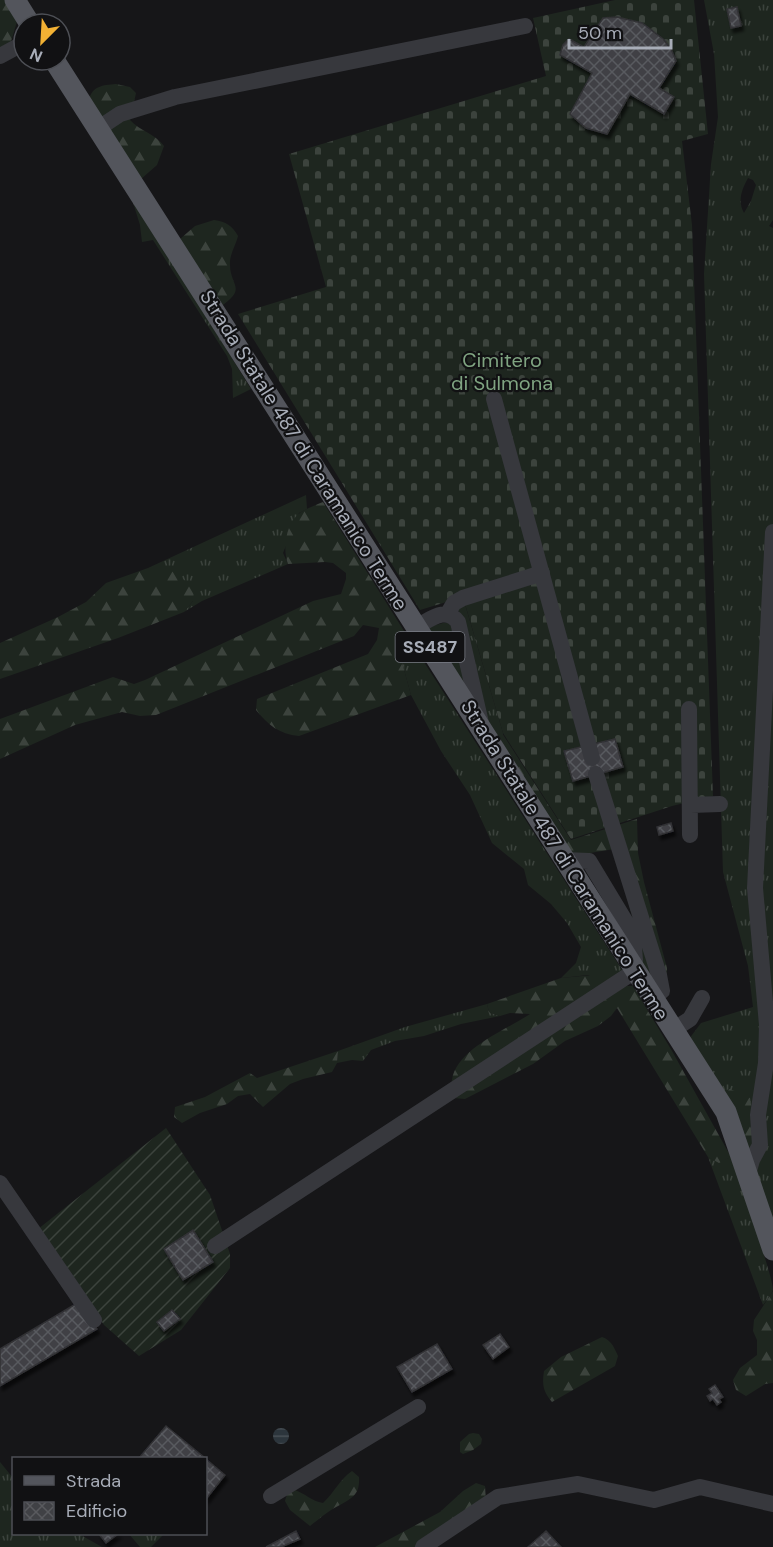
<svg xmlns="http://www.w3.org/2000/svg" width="773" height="1547" font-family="'DM Sans',sans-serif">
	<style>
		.grass { fill: url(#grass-tufts); fill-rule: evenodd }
		.forest { fill: url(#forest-firs) }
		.cemetery { fill: url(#cemetery-stones) }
		.garden { fill: url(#garden-furrows) }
		.water { fill: url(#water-rules) }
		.building { fill: url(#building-cross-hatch); stroke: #303034; stroke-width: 1.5; filter: url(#shadow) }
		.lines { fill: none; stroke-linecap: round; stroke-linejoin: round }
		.minor { stroke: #37383d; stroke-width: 16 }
		.major { stroke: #53555c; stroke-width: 21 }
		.labels { text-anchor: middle; stroke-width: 4.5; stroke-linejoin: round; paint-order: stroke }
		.shield { fill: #111113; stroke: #7b7e86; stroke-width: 1.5 }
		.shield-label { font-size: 18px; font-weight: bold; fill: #a8adb8 }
		.park-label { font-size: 20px; fill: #7fa381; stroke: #111113 }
		.street-label { font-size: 20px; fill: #a8adb8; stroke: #111113 }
	</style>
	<defs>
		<pattern id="grass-tufts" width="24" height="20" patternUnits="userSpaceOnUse" patternTransform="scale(1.5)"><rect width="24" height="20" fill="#1e261f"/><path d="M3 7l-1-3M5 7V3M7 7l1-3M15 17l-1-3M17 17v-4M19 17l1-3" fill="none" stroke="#3c433d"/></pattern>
		<pattern id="forest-firs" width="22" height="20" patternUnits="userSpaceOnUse" patternTransform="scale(1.5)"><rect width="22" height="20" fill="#1e261f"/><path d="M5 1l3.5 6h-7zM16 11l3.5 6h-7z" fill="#3c433d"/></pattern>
		<pattern id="cemetery-stones" width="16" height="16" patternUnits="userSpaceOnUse" patternTransform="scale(1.5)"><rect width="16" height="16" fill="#1e261f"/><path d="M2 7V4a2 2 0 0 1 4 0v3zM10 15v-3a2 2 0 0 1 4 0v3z" fill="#3c433d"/></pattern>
		<pattern id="garden-furrows" width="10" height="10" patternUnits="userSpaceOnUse" patternTransform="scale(1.5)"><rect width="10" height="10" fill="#1e261f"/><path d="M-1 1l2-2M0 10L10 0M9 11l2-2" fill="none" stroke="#3c433d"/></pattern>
		<pattern id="water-rules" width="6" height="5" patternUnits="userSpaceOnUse" patternTransform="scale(1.5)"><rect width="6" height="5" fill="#2c353c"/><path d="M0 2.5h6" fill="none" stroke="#485056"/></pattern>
		<pattern id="building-cross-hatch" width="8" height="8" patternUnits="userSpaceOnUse" patternTransform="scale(1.5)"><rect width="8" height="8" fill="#404145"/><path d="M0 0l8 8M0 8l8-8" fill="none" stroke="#595a5e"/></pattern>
		<filter id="shadow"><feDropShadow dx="2.5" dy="4.5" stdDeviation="1.5" flood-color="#0009"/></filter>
	</defs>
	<rect width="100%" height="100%" fill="#161618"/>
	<path class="grass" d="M 704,0 L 773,0 L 773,220 L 769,226 L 773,228 L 773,1250 L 686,1043 L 701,1023 L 753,1007 L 748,966 L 723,872 L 704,274 L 711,164 L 718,117 L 714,54 ZM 748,178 L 753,180 L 756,185 L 751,201 L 744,213 C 737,201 742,189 748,178 Z
		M 131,196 L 251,389 L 233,398 L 232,369 L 227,356 L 153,240 L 142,242 L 140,225 Z
		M 306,495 L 307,509 L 299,513 L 283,553 L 288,564 L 202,601 L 184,612 L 193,601 L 148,568 Z
		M 464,601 L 503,733 L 501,747 L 487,727 L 458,608 Z
		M 443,623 L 450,623 L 473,704 L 422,629 Z
		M 404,631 L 624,973 L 609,983 L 588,975 L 561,978 L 576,963 L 581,947 L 567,923 L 551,904 L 528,885 L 524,869 L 492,843 L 470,795 L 441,751 L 411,695 L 400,655 Z
		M 487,1004 L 489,1012 L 500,1016 L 461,1024 L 424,1036 L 395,1041 L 371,1050 L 363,1061 L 352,1060 L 337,1063 L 338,1051 L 405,1027 Z
		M 708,1157 L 719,1162 L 731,1157 C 738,1177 773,1276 773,1290 C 771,1295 766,1301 763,1305 Z
		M 0,1462 L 13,1478 L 14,1534 L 79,1534 L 102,1547 L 0,1547 Z
		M 129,1534 L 164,1534 L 151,1547 L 140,1547 Z"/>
	<path class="forest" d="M 0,0 L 7,0 L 18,18 L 10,45 L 0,54 Z
		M 116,84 L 130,87 L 136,93 L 130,120 C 140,131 154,133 164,146 L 157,165 L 141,179 L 89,100 C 92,86 103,85 116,84 Z
		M 214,220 C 226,222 232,225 238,236 C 236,245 229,255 230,265 C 230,286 248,288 220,307 L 180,239 L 195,226 Z
		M 323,502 L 404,631 L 400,655 L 411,695 L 299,736 C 279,734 268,725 256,710 L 257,699 L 368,654 L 377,640 L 379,628 L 363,625 L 354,636 L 156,715 L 140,716 L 122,712 L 75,725 L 0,759 L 0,719 L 113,677 L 134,684 L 145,680 L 313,601 L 341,594 L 346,579 L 346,573 L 333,563 L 325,562 L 288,564 C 282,549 286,522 301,512 C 308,508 316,505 323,502 Z
		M 148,568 L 172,571 L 188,583 L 194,591 L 193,601 L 184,612 L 118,638 L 0,679 L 0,643 L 58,617 L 86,602 L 106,583 Z
		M 502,733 L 571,840 L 637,819 L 638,853 L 644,882 L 667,968 L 667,995 L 639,966 L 635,927 L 614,849 L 572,856 L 501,747 Z
		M 604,974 L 613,992 L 627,986 L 633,986 L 672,1051 L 731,1157 L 719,1163 L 708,1157 L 617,1008 L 611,1016 L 598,1026 L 565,1041 L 533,1064 L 465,1099 L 454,1098 C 453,1093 451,1085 452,1080 C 456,1049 508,1029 530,1014 L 510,1013 L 500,1016 L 489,1012 L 487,1004 L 561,978 Z
		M 338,1051 L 337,1063 L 332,1072 L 303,1079 L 290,1084 L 263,1107 L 250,1094 L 238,1096 L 227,1104 L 200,1113 L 182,1123 L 174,1117 L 175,1107 L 205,1097 L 250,1073 L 257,1078 Z
		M 730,1089 L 750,1098 L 755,1130 L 752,1154 L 722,1091 Z
		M 773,1291 L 773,1383 L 765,1384 L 746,1396 L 736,1390 L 733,1380 L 740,1368 L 757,1355 L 757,1340 L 753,1331 L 754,1320 Z
		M 602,1337 C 611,1340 614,1347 618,1356 L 615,1366 L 552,1402 C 543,1391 542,1385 544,1371 L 561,1357 Z
		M 473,1433 L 479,1434 L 482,1439 L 481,1444 L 473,1450 L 463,1454 L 460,1452 L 460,1442 L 469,1434 Z
		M 352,1471 L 359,1477 C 360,1495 352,1498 338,1506 C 328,1511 319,1519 310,1526 L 290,1510 L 285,1501 L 287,1494 L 295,1490 C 306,1494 311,1501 323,1503 C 334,1493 340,1479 352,1471 Z
		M 476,1483 L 485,1486 L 486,1501 L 415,1547 L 375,1547 L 440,1512 L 463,1491 Z"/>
	<path class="cemetery" d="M 615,0 L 694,0 L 708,134 L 682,141 L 692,225 L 713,796 L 672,806 L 571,839 L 503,733 L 463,597 L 420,610 L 238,314 L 326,287 L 289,154 L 546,76 L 533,18 Z"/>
	<path class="garden" d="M 166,1128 L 210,1195 L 230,1254 L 230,1268 L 181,1330 L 139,1356 L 104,1325 L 38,1229 Z"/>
	<path class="water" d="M273 1436a8 8 0 1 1 16 0a8 8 0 1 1-16 0Z"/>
	<path class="building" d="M 737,7 L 741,26 L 731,28 L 727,9 Z
		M 617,17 L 642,23 L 663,39 L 671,49 L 676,61 L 659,88 L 674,97 L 664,114 L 630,94 L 607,134 L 586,128 L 570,114 L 592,73 L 560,55 L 563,45 L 569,39 L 584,47 L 603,18 Z
		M 615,739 L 623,767 L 573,781 L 564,751 Z
		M 671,823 L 673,831 L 659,835 L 657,827 Z
		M 193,1230 L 213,1262 L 183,1280 L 164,1249 Z
		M 79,1302 L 97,1329 L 0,1386 L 0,1349 Z
		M 172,1310 L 180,1319 L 164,1331 L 157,1322 Z
		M 500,1334 L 509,1347 L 493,1359 L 483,1345 Z
		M 437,1344 L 452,1369 L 412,1392 L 397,1367 Z
		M 715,1385 L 723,1397 L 719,1399 L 721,1402 L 717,1405 L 713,1399 L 710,1401 L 707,1396 L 712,1393 L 709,1389 Z
		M 166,1426 L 205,1458 L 139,1458 Z
		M 206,1459 L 225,1475 L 206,1499 Z
		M 296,1531 L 300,1539 L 281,1547 L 266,1547 Z
		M 546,1531 L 561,1547 L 528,1547 Z
		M 99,1534 L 118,1534 L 106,1543 Z"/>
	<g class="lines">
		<path class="minor" d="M 0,56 L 24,43
			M 99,128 L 120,114 L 175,97 L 525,26
			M 494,399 L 592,758
			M 448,613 L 454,603 L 463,598 L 542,573
			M 416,627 C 431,619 446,606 458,622 L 481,723
			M 689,709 L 690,835
			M 596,774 L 659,975 L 662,991 L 653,998
			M 691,805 L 720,804
			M 564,860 L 589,861 L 633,934 L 635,960 L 632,966
			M 673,1030 L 690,1019 L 702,998
			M 748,1174 L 752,1160 L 760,1145 L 758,1115 L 766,1063 L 767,1025 L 755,888 L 773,532
			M 0,1183 L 94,1320
			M 215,1246 L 635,971
			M 271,1496 L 418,1407
			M 423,1547 L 498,1497 L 578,1484 L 654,1500 L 700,1487 L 773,1504"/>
		<path class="major" d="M 15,0 L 30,24
			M 54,60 L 726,1112 L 773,1250"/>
	</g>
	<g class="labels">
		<rect class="shield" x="395.5" y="632" width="69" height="30" rx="4.5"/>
		<g class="shield-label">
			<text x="430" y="653">SS487</text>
		</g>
		<g class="park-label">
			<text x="502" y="367">Cimitero<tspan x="502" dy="23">di Sulmona</tspan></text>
		</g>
		<g class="street-label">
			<text transform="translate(304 450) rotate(58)" y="7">Strada Statale 487 di Caramanico Terme</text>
			<text transform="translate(565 860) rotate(58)" y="7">Strada Statale 487 di Caramanico Terme</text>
		</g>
	</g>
	<rect x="12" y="1457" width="195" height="78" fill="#111113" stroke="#4d4f55" stroke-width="1.5"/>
	<rect x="24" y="1476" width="30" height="9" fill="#53555c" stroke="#4d4f55" stroke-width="1.5"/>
	<text x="66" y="1487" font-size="18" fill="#a8adb8">Strada</text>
	<rect x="24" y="1502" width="30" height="18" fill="url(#building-cross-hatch)" stroke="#4d4f55" stroke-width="1.5"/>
	<text x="66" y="1517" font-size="18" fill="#a8adb8">Edificio</text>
	<g transform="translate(42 42) rotate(204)"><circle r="28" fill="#111113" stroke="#4d4f55" stroke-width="1.5"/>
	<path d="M0-4.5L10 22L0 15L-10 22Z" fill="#f2b134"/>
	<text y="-9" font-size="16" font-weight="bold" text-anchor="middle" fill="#a8adb8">N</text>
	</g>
	<path d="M569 39v9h102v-9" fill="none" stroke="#a8adb8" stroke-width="3"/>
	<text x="578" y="39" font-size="18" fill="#a8adb8" stroke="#111113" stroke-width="4.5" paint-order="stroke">50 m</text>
</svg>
